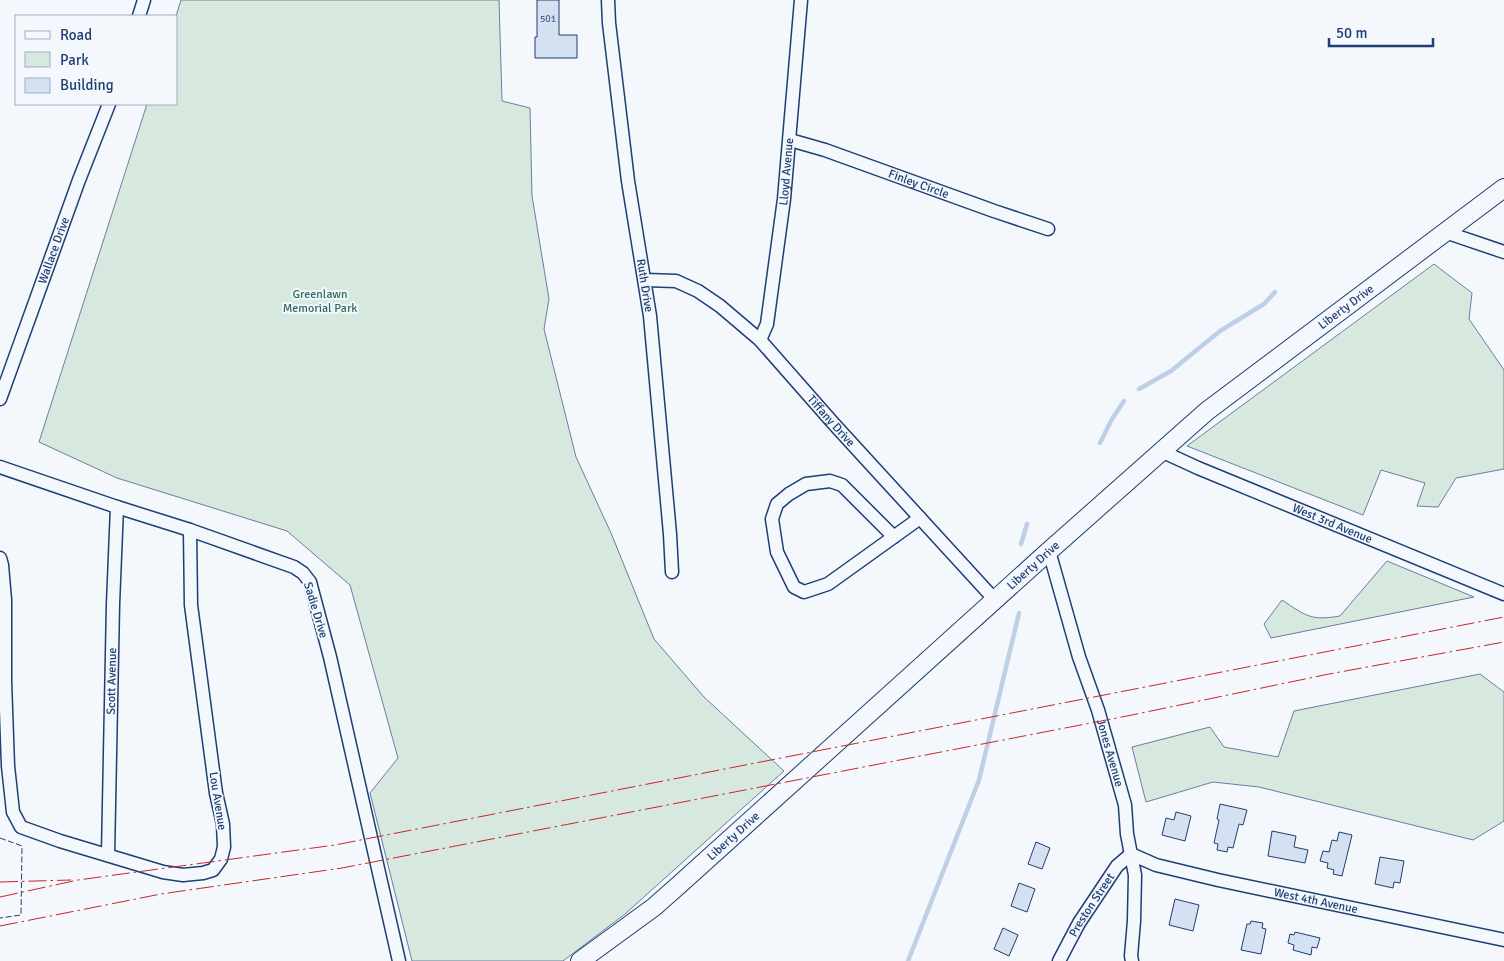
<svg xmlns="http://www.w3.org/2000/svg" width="1504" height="961" font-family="Signika,sans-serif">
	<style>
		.green { fill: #d7e8df; stroke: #687fa3 }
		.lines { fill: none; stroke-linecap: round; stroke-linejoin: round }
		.stream { stroke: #bed0e5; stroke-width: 4.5 }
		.building { fill: #d5e0f0; stroke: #1d3f73 }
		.street-casing { stroke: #1d3f73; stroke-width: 15 }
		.secondary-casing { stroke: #1d3f73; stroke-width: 20 }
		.street { stroke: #f4f7fb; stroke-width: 12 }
		.secondary { stroke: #f4f7fb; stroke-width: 18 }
		.fence { stroke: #1d3f73; stroke-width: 1; stroke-dasharray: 6 2.5; stroke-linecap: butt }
		.power { stroke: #c62828; stroke-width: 1; stroke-dasharray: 18 4 2.5 4; stroke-linecap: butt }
		.labels { text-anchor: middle; stroke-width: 4; stroke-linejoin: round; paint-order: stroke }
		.number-label { font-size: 10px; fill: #4b6792 }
		.street-label { font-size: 12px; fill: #1d3f73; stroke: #f4f7fb }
		.park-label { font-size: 12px; fill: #2c6c60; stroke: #f4f7fb }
	</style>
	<rect width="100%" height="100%" fill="#f4f7fb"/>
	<path class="green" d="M 181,0 L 499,0 L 502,101 L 530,108 L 532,196 L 549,299 L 544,329 L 576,457 L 611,533 L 654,639 L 704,697 L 784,771 L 625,914 L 563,961 L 412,961 L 370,793 L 398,758 L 350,585 L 287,531 L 117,478 L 39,442 L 147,104 L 176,104 L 176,16 Z
		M 1434,264 L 1472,293 L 1469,319 L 1504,370 L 1504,469 L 1456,478 L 1438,507 L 1417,506 L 1425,483 L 1381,470 L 1363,515 L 1187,446 Z
		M 1387,561 L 1474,597 L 1271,638 L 1264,624 L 1282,600 C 1306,616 1311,621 1340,616 Z
		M 1480,674 L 1504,692 L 1504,821 L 1473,840 L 1259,787 L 1213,782 L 1146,802 L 1132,747 L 1210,727 L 1224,747 L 1278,757 L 1294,711 Z"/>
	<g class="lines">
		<path class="stream" d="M 1139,389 L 1171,371 L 1220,331 L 1264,304 L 1275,292
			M 1100,443 L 1112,419 L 1124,401
			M 1021,544 L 1027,524
			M 908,961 L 979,780 L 1019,613"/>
	</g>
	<path class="building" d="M 537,0 L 559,0 L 559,35 L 577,35 L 577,58 L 535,58 L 535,37 L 537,37 Z
		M 1220,804 L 1247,810 L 1243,825 L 1239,824 L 1233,848 L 1228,847 L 1227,852 L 1217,850 L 1218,844 L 1214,843 L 1219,820 L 1217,819 Z
		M 1176,812 L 1191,816 L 1185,841 L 1162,835 L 1166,818 L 1174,820 Z
		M 1272,831 L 1296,836 L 1294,847 L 1308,850 L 1305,863 L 1268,856 Z
		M 1339,832 L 1352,835 L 1342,876 L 1333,874 L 1334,870 L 1327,868 L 1328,863 L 1320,861 L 1323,851 L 1329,852 L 1332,840 L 1337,841 Z
		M 1036,842 L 1050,848 L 1042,869 L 1028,864 Z
		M 1380,857 L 1404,861 L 1400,883 L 1394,882 L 1393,888 L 1375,884 Z
		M 1019,883 L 1035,889 L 1027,912 L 1011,906 Z
		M 1175,899 L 1199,905 L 1193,931 L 1169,925 Z
		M 1251,921 L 1263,923 L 1262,928 L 1266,929 L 1261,954 L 1241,950 L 1247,924 L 1250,924 Z
		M 1003,928 L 1018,935 L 1009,956 L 994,949 Z
		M 1295,932 L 1320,938 L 1317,948 L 1312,947 L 1311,955 L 1293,950 L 1294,945 L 1288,943 L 1290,934 L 1294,935 Z"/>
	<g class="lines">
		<g class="street-casing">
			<g id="street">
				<path id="s1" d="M 608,0 L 609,23 L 628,181 L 650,316 L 670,534 L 672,572"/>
				<path d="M 139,16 L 144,0"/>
				<path id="s2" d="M 790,140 L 825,150 L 994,211 L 1048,229"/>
				<path d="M 1445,232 L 1504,252"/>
				<path id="s3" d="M 645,280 L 676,281 L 698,291 L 720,306 L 760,340 L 833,423 L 995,600"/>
				<path id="s4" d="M 760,340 L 767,324 L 784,199 L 801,0"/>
				<path id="s5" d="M 0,399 L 79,180 L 109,104"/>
				<path id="s6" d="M 1161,451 L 1198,468 L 1504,594"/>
				<path d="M 0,467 L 117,507 L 190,530 L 294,567 L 303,573 L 310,582 L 330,657 L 399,961"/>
				<path d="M 894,537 L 842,485 L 830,481 L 806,484 L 789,494 L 777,504 L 772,519 L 777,552 L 794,587 L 804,592 L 828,584 L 920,518"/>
				<path id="s7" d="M 1049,551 L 1079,657 L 1098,710 L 1125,805 L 1127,834 L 1135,875 L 1134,921 L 1131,956 L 1132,961"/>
				<path d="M 0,558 L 2,565 L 5,600 L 5,681 L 8,766 L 13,812 L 21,827 L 60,841 L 163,872 L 183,875 L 203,873 L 213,870 L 221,859 L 224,847 L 223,824 L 216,793 L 191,605 L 190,530"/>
				<path id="s8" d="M 108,855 L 113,604 L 117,507"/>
				<path id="s9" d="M 1059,961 L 1079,923 L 1117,866 L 1131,854 L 1156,865 L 1218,880 L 1504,940"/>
			</g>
		</g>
		<g class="secondary-casing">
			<g id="secondary">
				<path id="s10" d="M 580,961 L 654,907 L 680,884 L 1049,551 L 1207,411 L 1504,188"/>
			</g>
		</g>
		<use href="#street" class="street"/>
		<use href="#secondary" class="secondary"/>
		<path class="fence" d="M 0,838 L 22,846 L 21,915 L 0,918"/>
		<path class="power" d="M 0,882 L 71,880
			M 0,897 L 78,880 L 335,845 L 1504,617
			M 0,926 L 161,894 L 342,868 L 1127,716 L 1329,674 L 1504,642"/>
	</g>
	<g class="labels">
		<g class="number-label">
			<text x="548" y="22">501</text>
		</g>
		<g class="street-label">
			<text dy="4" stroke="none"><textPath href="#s4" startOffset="171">Lloyd Avenue</textPath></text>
			<text dy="4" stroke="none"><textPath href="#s2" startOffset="136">Finley Circle</textPath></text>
			<text dy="4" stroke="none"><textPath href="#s5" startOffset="158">Wallace Drive</textPath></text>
			<text dy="4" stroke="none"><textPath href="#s1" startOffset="288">Ruth Drive</textPath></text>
			<text dy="4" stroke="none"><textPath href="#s10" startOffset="1008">Liberty Drive</textPath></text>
			<text dy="4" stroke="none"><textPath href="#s3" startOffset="242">Tiffany Drive</textPath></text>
			<text dy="4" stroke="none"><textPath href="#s6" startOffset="186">West 3rd Avenue</textPath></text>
			<text dy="4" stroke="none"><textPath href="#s10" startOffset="602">Liberty Drive</textPath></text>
			<text transform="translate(316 610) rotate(73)" y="4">Sadie Drive</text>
			<text dy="4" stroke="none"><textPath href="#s8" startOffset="174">Scott Avenue</textPath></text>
			<text dy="4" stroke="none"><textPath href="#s7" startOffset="211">Jones Avenue</textPath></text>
			<text transform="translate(218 801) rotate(81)" y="4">Lou Avenue</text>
			<text dy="4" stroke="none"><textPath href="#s10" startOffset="198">Liberty Drive</textPath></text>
			<text dy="4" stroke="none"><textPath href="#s9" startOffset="321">West 4th Avenue</textPath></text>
			<text dy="4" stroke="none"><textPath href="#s9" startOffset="65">Preston Street</textPath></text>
		</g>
		<g class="park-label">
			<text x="320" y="298">Greenlawn<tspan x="320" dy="14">Memorial Park</tspan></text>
		</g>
	</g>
	<rect x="15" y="15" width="162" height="90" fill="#f4f7fb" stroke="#9eadc5"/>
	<rect x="25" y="31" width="25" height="8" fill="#f4f7fb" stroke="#9eadc5"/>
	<text x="60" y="40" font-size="15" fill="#1d3f73">Road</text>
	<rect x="25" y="52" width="25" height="15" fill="#d7e8df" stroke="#9eadc5"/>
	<text x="60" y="65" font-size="15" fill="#1d3f73">Park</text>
	<rect x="25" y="78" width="25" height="15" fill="#d5e0f0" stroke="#9eadc5"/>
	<text x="60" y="90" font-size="15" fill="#1d3f73">Building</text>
	<path d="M1329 38v8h104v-8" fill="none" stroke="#1d3f73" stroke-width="2.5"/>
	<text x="1336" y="38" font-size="15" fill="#1d3f73" stroke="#f4f7fb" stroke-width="4" paint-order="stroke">50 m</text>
</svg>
